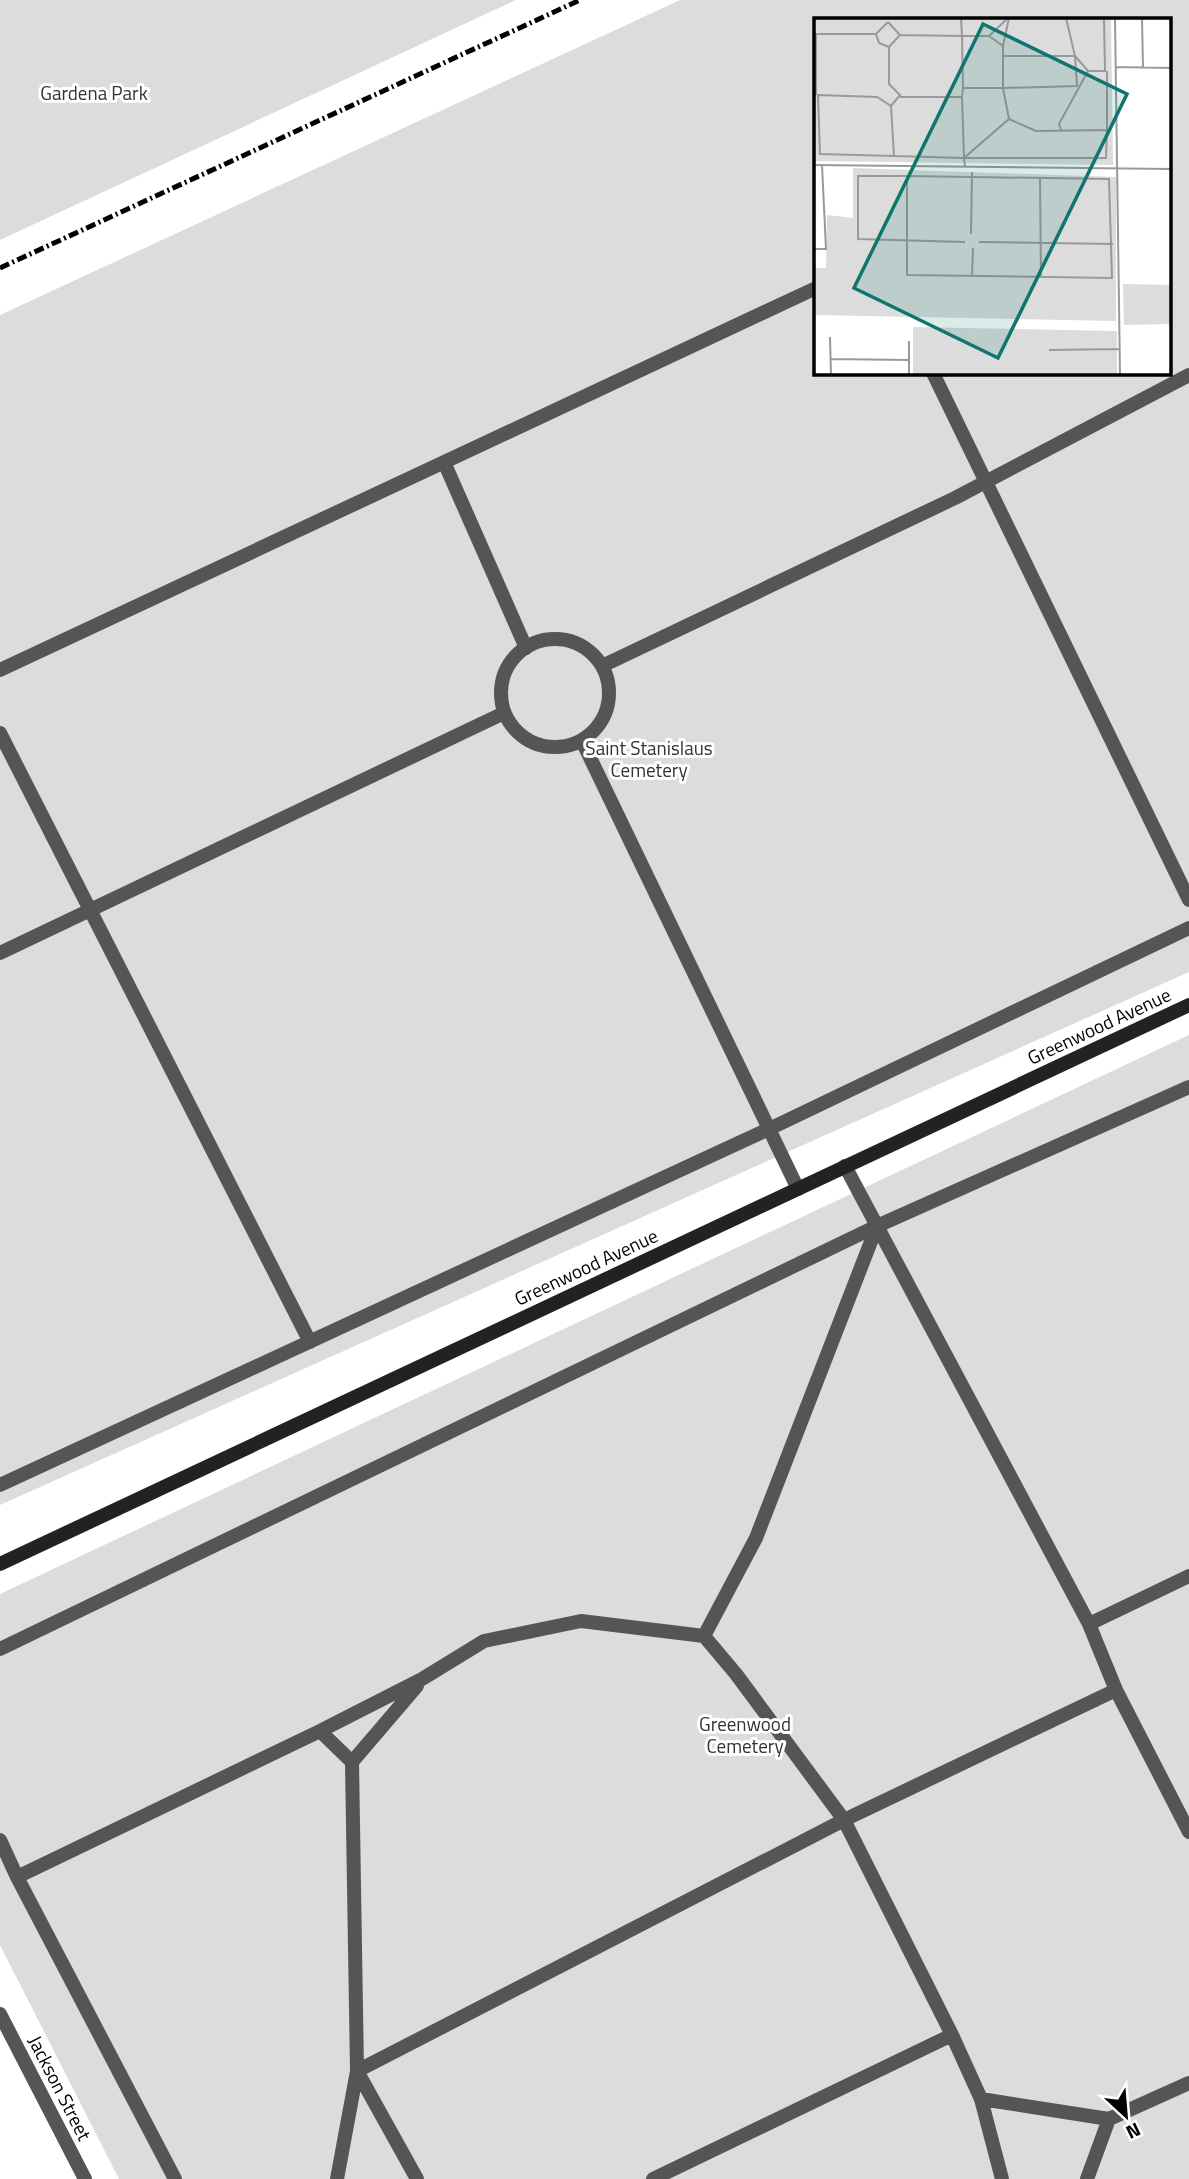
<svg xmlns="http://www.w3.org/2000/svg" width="1189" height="2179" font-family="'Titillium Web',sans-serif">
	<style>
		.green { fill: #dcdcdc; fill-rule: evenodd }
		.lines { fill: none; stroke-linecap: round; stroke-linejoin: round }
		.street { stroke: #555; stroke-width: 14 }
		.secondary { stroke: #222; stroke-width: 14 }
		.rail { stroke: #000; stroke-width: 5; stroke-dasharray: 10 3.5 2 3.5; stroke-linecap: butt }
		.labels { text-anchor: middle; stroke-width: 6; stroke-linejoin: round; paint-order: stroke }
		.park-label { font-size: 19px; fill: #333; stroke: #fff }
		.street-label { font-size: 19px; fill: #000; stroke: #fff }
		.inset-road { fill: none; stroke: #999; stroke-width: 2 }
		.view { fill: #0f766e; fill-opacity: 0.15; stroke: #0f766e; stroke-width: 3.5 }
		.inset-edge { fill: none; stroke: #000; stroke-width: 3.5 }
	</style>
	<rect width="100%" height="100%" fill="#fff"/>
	<path class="green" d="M 0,0 L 516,0 L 0,240 Z
		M 680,0 L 1189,0 L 1189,972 L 0,1505 L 0,315 ZM 816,19 L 1170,19 L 1170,373 L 816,373 Z
		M 1189,1035 L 1189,2179 L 119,2179 L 0,1945 L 0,1594 Z"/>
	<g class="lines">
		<path class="street" d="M 933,373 L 1189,900
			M 444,462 L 526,648
			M501 693a54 54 0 1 1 108 0a54 54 0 1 1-108 0Z
			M 602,666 L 955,498 L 1189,375
			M 0,670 L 816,288
			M 0,733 L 310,1342
			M 582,741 L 798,1189
			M 0,953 L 504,713
			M 0,1485 L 769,1129 L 1189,928
			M 1189,1576 L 1089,1624 L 1116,1690 L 1189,1832
			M 1089,1624 L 877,1226 L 1189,1087
			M 704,1636 L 736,1674 L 844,1820 L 1116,1690
			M 0,1649 L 877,1226
			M 320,1731 L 352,1762 L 357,2071 L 337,2179
			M 352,1762 L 417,1686
			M 0,1840 L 17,1877 L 320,1731 L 422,1679 L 484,1641 L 581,1621 L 704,1636 L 756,1538 L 877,1226 L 845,1166
			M 17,1877 L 175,2179
			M 0,2014 L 85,2179
			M 981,2099 L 1002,2179
			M 417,2179 L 357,2071 L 844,1820 L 952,2035 L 981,2099 L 1109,2119
			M 653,2179 L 952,2035
			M 1087,2179 L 1109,2119 L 1189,2083"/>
		<path class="secondary" d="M 0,1564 L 1189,1005"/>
		<path class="rail" d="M 0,268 L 580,0"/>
	</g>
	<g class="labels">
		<g class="park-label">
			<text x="94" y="100">Gardena Park</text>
			<text x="649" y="755">Saint Stanislaus<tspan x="649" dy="22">Cemetery</tspan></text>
			<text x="745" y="1731">Greenwood<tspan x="745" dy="22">Cemetery</tspan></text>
		</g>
		<g class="street-label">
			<text transform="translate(1099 1026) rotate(-25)" y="7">Greenwood Avenue</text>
			<text transform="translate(586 1267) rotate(-25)" y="7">Greenwood Avenue</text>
			<text transform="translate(60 2088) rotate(63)" y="7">Jackson Street</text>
		</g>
	</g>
	<g transform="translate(814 18)">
		<rect width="357" height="357" fill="#fff"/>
		<path d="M 0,0 L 297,0 L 299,147 L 0,143 ZM 39,150 L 302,159 L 302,303 L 0,297 L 0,250 L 12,250 L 13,197 L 39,200 ZM 309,266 L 357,267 L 357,306 L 310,307 ZM 99,309 L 303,313 L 303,357 L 99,357 Z" fill="#dcdcdc"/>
		<path class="inset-road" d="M 147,0 L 148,18 L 175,18 L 194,0M 301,0 L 306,357M 328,0 L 329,50M 74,4 L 86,17 L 75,29 L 75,66 L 86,77 L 77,88M 74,4 L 62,16 L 65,25 L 75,29M 175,18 L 189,28 L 189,70 L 263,68 L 261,38 L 274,53 L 291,53 L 290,0M 189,28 L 195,0M 189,38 L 261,38 L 252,0M 302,49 L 357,50M 149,70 L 189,70 L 195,101M 2,77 L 2,16 L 62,16M 4,77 L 63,79 L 77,88 L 80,138 L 6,136 ZM 86,79 L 148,79 L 149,70 L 148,18 L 86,17M 247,112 L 245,106 L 274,53M 293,112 L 293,53M 80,138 L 150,140 L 148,79M 150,140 L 292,140 L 293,112 L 222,113 L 195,101 L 150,140 L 151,149M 0,147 L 357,151M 93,158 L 295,161 L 298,260 L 93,257 ZM 93,158 L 44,158 L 44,221 L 151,224M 226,159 L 227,259M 157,216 L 158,154M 165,224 L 299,226M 0,231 L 12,231 L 8,147M 158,258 L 159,230M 16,319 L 17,357M 95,323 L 95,357M 235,332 L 306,331M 16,341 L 95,342"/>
		<path class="view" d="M 169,6 L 313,76 L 184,340 L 40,270 Z"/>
		<rect width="357" height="357" class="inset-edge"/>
	</g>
	<g transform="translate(1126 2116) rotate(154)" stroke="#ffffff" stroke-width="5" paint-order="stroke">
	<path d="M0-5L12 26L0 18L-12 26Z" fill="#000000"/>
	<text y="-10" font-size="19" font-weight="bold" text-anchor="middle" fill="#000000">N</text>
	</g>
</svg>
